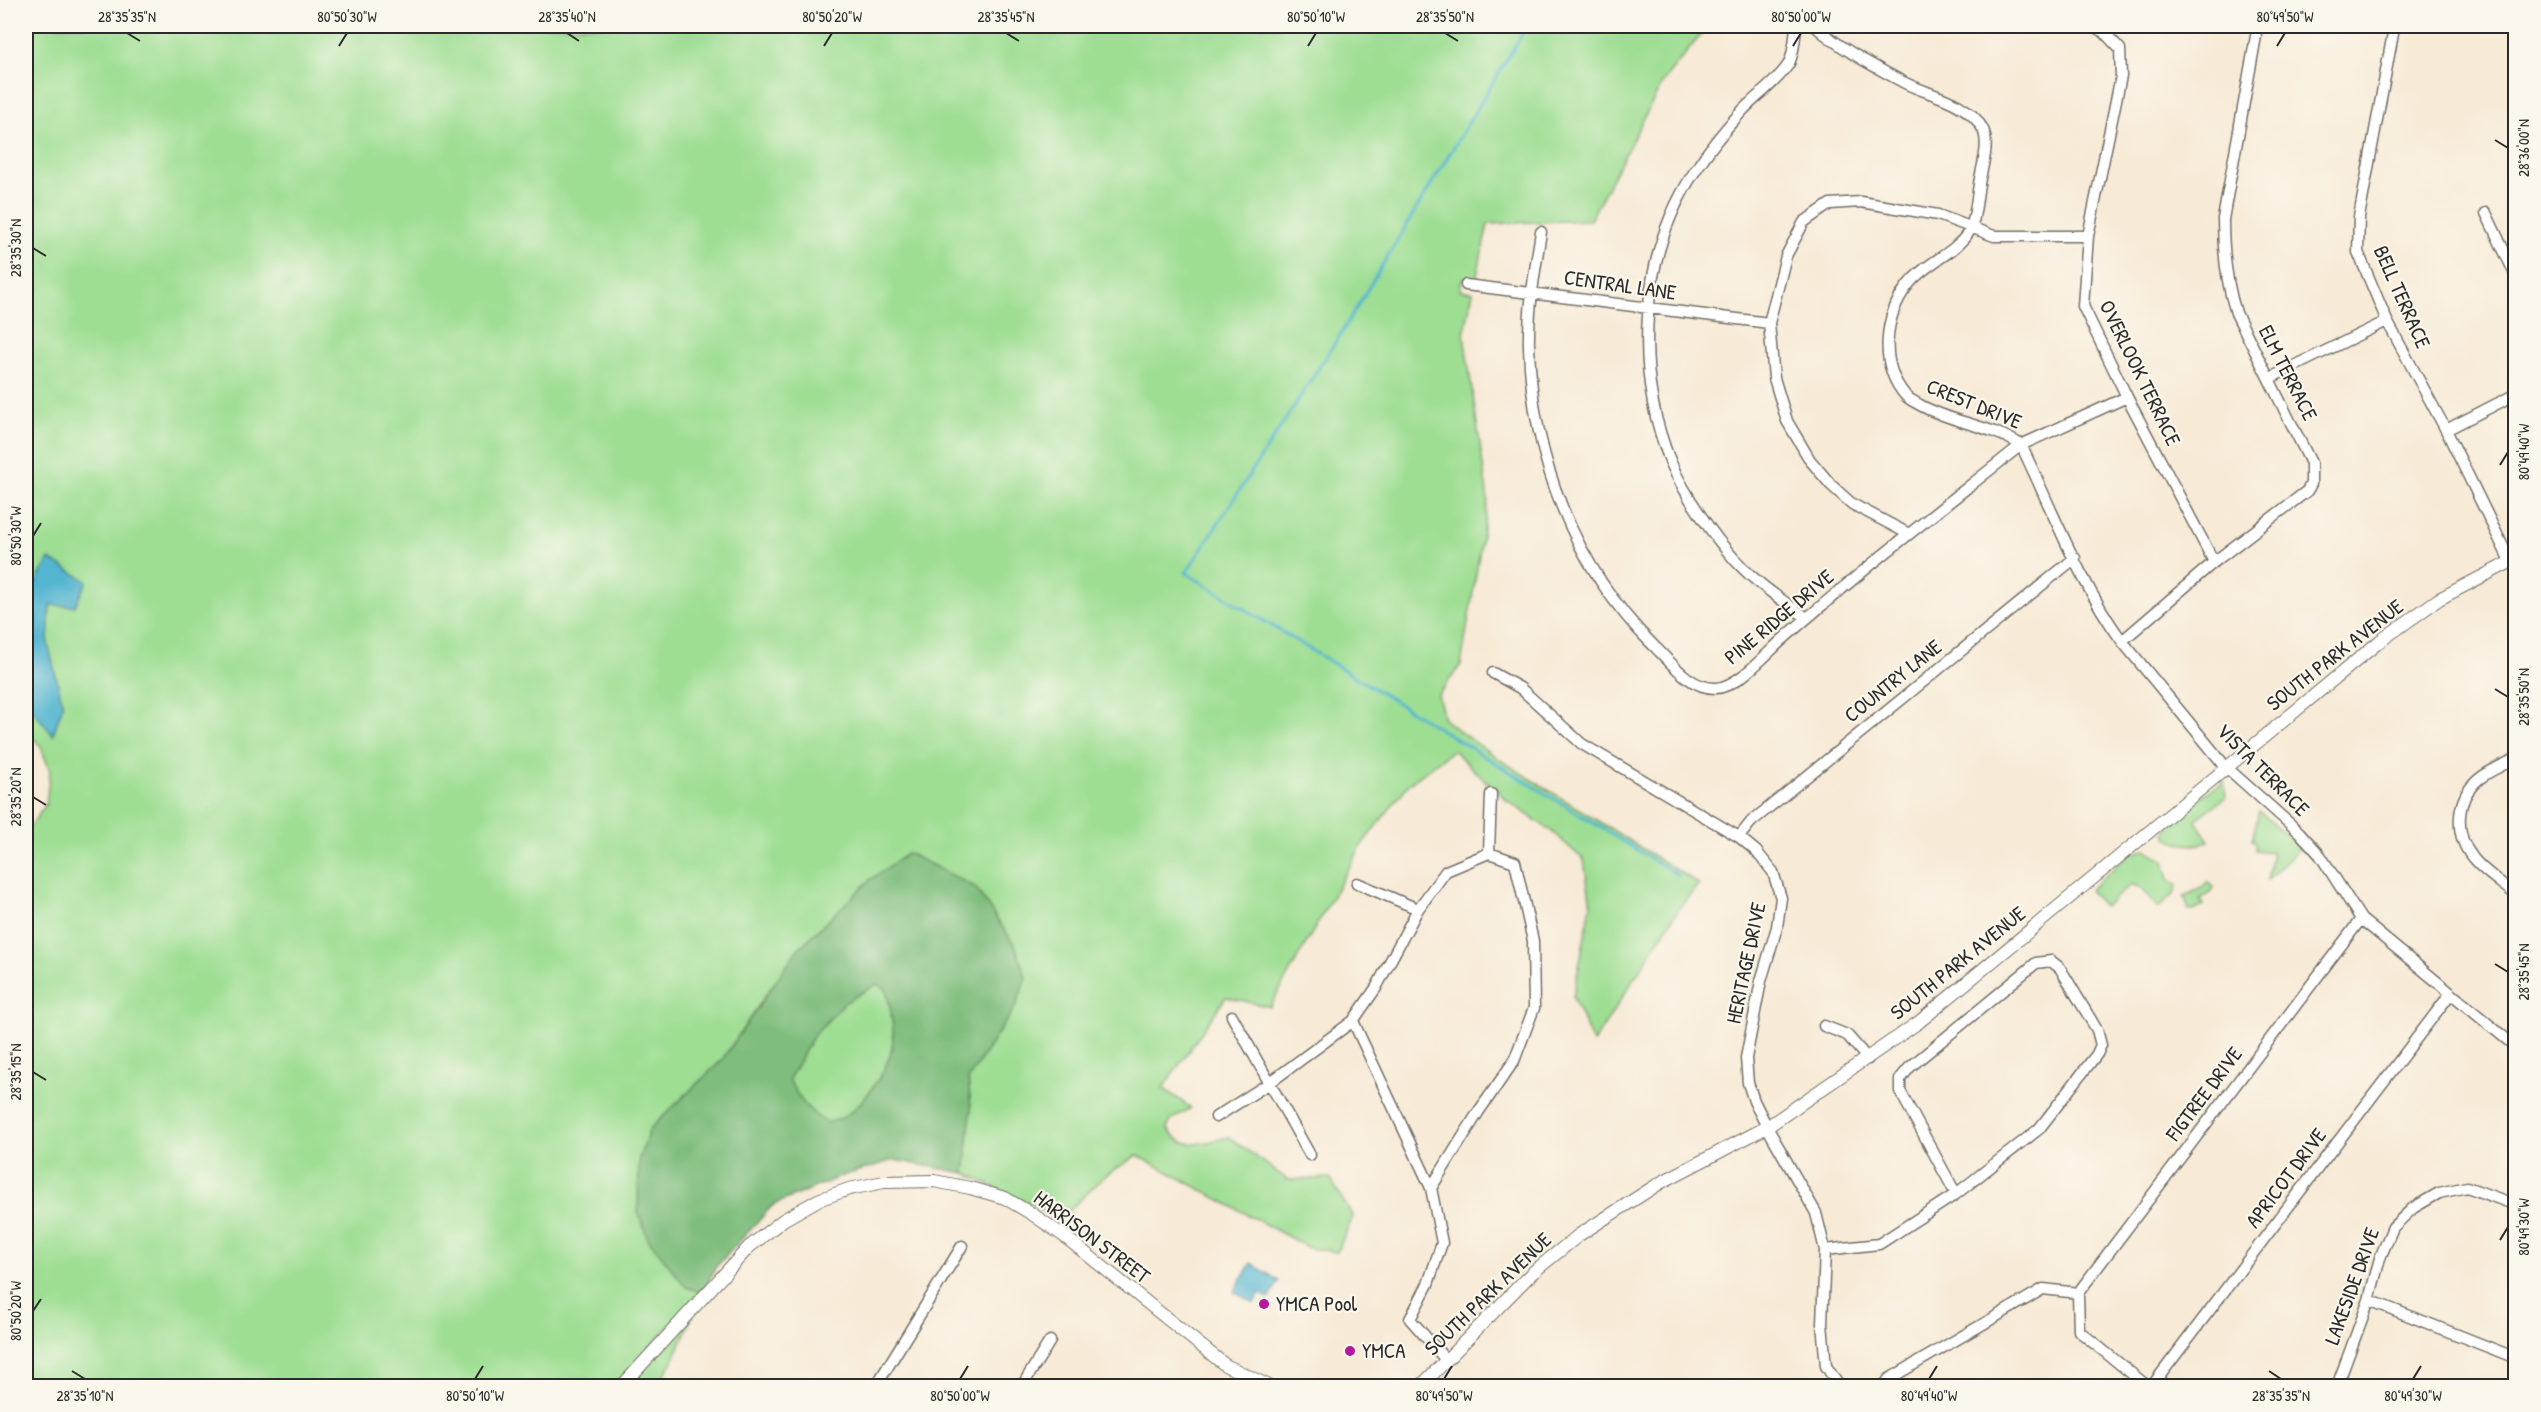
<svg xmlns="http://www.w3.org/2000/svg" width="2541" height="1412" font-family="'Patrick Hand',sans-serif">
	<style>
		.green { fill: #9ede93; stroke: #64845f; stroke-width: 1.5 }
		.forest { fill: #7ebd7d; stroke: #547454; stroke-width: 1.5; fill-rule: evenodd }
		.water { fill: #52b5d0; stroke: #3e707e; stroke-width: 1.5 }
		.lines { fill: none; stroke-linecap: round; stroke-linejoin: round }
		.stream { stroke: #52b5d0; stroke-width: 3 }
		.minor-casing { stroke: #726e67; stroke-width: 13 }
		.tertiary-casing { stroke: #726e67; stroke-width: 14 }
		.minor { stroke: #fff; stroke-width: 10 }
		.tertiary { stroke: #fff; stroke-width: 12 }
		.ticks { fill: none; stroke: #2b2b2b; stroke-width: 2 }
		.poi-dot { fill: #b5179e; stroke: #fbf7ec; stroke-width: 2 }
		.labels { text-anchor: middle; stroke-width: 4.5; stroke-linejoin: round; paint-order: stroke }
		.street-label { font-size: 21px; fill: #2b2b2b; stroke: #fbf7ec }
		.poi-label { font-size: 21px; fill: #2b2b2b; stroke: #fbf7ec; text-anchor: start }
		.neatline { fill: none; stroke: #2b2b2b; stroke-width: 2 }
		.ticks-label { font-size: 15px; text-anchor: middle; fill: #2b2b2b }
	</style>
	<rect width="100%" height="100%" fill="#fbf7ec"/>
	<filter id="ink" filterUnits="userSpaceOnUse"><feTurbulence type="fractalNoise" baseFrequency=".0167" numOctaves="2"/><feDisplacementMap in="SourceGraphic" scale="12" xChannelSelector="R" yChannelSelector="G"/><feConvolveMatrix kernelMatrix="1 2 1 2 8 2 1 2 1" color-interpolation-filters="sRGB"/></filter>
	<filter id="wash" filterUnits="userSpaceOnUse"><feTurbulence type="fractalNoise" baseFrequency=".008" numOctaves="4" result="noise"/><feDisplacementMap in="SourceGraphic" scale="24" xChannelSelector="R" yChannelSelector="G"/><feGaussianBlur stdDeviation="1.35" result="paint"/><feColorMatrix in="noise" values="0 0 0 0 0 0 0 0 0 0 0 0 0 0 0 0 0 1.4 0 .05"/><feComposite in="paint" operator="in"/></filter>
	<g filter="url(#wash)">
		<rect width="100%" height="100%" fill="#f7ead6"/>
		<path class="green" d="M 26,26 L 1708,26 L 1664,80 L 1590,220 L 1488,224 L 1476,280 L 1462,279 L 1460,290 L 1473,292 L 1464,335 L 1488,500 L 1461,665 L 1438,695 L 1444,719 L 1463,734 L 1505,763 L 1699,884 L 1680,907 L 1593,1043 L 1573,997 L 1591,905 L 1584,860 L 1551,831 L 1505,799 L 1496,788 L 1494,789 L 1453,750 L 1408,785 L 1363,843 L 1270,1007 L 1226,997 L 1163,1088 L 1191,1108 L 1172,1119 L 1167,1128 C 1183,1153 1205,1142 1229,1137 L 1288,1180 L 1330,1178 L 1353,1217 L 1337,1252 L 1309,1248 L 1137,1155 L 1105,1176 L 1058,1221 L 1046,1212 L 965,1173 L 971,1108 L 968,1079 L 1016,1006 L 1026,978 L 1016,947 L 975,887 L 908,853 L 870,880 L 836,914 L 771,987 L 722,1060 L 650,1129 L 648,1239 L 700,1292 L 614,1386 L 26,1386 L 26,833 L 46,804 L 50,771 L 41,747 L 26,729 Z
			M 2224,782 L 2227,796 L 2195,820 L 2209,841 C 2198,847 2171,846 2165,834 C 2177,810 2202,796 2224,782 Z
			M 2259,811 L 2300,848 L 2267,880 L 2272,852 L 2255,850 L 2255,843 L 2252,841 Z
			M 2146,849 L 2164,861 L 2169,879 L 2177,885 L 2174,894 L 2158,908 L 2140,888 L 2132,884 L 2104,907 L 2089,890 L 2129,855 Z
			M 2207,882 L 2214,887 L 2211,893 L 2200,899 L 2204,905 L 2194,911 L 2189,910 L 2184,896 L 2202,888 Z
			M 877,983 L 886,989 C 890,1006 894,1023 893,1040 C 893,1064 867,1100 848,1114 C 842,1119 834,1121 827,1123 C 809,1112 798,1099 789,1079 L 814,1035 L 844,1003 Z
			M 693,1315 L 673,1361 L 657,1386 L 629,1386 Z"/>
		<path class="forest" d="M 908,853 L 975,887 L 1016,947 L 1026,978 L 1016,1006 L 968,1079 L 971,1108 L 965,1173 L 894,1160 L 842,1176 L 773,1205 L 715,1268 L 707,1285 L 700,1292 L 686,1287 L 648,1239 L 638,1212 L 639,1159 L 650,1129 L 722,1060 L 797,950 L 870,880 ZM 877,984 L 886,989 C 890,1006 894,1023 893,1040 C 892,1064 867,1100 848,1114 C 842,1119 834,1121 827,1123 C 809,1112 798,1099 789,1079 L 814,1035 L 844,1003 Z"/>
		<path class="water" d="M 49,559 L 87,581 L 75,606 L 50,605 L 48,643 L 63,705 L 53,735 L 26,702 L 26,599 Z
			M 1251,1263 L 1279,1281 L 1269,1299 L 1260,1293 L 1254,1303 L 1234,1292 Z"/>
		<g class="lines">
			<path class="stream" d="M 1527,26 L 1340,335 L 1186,573 L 1678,875"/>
		</g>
	</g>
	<g filter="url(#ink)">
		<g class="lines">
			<g class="minor-casing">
				<path id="minor" d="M 1796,26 C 1795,37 1794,55 1788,65 C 1776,83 1757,95 1743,110 C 1725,129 1709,149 1695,171 C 1640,254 1633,371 1671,463 C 1684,494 1714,537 1736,561 C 1757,584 1782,600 1807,618
					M 1815,26 C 1841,49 1872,65 1903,82 C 1928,95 1965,100 1981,126 C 1990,139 1984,160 1981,174 C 1977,189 1976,221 1969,232 C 1953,255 1925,263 1908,285 C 1884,316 1879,364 1905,395 C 1908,399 1915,402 1920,405 C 1952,423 1990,425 2021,445 L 2127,397
					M 2092,26 L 2104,32 L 2120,49 L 2121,76 L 2088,236 L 2083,306 L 2127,397 L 2214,562
					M 2394,28 L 2359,217 L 2358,252 L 2387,321 L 2446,430 L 2510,561
					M 2486,213 L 2516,276
					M 1541,232 C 1535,270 1528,308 1529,347 C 1532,457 1574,567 1653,645 C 1670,661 1690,689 1716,688 C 1738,687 1766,654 1782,640 C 1859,572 1941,509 2021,445 C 2052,509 2080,584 2122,641 L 2225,766 L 2299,832 L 2320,855 L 2361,919 L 2516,1047
					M 1466,285 L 1769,323
					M 2270,378 L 2387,321
					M 2446,430 L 2516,394
					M 1909,534 L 1852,504 L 1831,485 L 1810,460 L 1787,421 L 1774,378 L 1769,323 L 1786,256 L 1804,222 L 1830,204 L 1861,202 L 1938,215 L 1994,236 L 2088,236
					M 2122,641 L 2214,562 L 2307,491 L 2311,484 L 2311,463 L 2236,313 C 2226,282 2223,251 2223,219 L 2256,36
					M 1493,673 L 1520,688 L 1582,744 L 1739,837 L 1756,851 L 1773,872 L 1781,898 L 1777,927 L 1761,981 L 1746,1058 L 1748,1083 L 1754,1101 L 1767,1127 L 1816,1213 L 1825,1250 L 1822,1324 L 1826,1366 L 1839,1386
					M 2516,758 C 2504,765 2490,770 2479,779 C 2455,799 2454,835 2473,858 C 2484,872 2502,883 2516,895
					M 1739,837 L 1751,822 L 2075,558
					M 1489,853 L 1491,794
					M 1357,883 L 1418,909
					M 1232,1016 L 1310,1155
					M 1824,1026 L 1847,1035 L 1868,1059
					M 1216,1117 L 1268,1084 L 1353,1021
					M 1431,1188 L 1479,1111 L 1514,1061 L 1534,1008 L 1533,941 L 1515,862 L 1489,853 L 1446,871 L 1418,909 L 1376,988 L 1353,1021 L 1431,1188 L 1442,1243 L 1428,1284 L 1410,1319 L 1446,1360
					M 1825,1250 L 1879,1244 L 1956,1194 L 2039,1129 L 2097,1054 L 2101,1045 L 2097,1030 L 2060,968 L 2051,961 L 2036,963 L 1910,1067 L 1900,1079 L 1900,1091 L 1956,1194
					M 2078,1293 L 2361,919
					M 2369,1300 L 2516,1358
					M 876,1386 L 962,1246
					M 1022,1386 L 1050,1341
					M 1884,1386 L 1889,1379 L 2043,1289 L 2078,1293 L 2079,1331 L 2147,1386
					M 2152,1386 L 2451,993
					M 2337,1386 L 2369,1300 L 2380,1258 L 2393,1227 L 2413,1208 L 2439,1193 L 2467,1187 L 2516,1205"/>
			</g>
			<g class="tertiary-casing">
				<path id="tertiary" d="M 622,1386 L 749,1247 L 783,1220 L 818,1200 L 849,1189 L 884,1182 L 934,1181 L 970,1188 L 1005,1198 L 1032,1214 L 1064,1236 L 1225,1365 L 1269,1386
					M 1421,1386 L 1532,1273 L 1579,1235 L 1660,1183 L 1767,1127 L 1919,1022 L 2380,641 L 2439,599 L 2516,559"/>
			</g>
			<use href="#minor" class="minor"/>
			<use href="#tertiary" class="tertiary"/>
		</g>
	</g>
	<path class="ticks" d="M 127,33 L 140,41M 567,33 L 579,41M 1006,33 L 1019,41M 1445,33 L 1458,41M 339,46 L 347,33M 824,46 L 832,33M 1308,46 L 1316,33M 1793,46 L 1801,33M 2277,46 L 2285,33M 2495,140 L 2508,148M 33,248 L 46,256M 2500,465 L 2508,452M 33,536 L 41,523M 2495,689 L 2508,697M 33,797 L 46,805M 2495,964 L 2508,972M 33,1072 L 46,1080M 2500,1240 L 2508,1227M 33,1311 L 41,1299M 72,1371 L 85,1379M 2269,1371 L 2281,1379M 475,1379 L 483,1366M 960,1379 L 968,1366M 1444,1379 L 1452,1366M 1929,1379 L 1937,1366M 2413,1379 L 2421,1366"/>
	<g class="poi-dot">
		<circle cx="1264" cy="1304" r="6"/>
		<circle cx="1350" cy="1351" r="6"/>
	</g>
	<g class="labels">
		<g class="street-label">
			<text transform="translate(1620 285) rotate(8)" y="7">CENTRAL LANE</text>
			<text transform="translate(2402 297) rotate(66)" y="7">BELL TERRACE</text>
			<text transform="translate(2140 373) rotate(64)" y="7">OVERLOOK TERRACE</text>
			<text transform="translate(2288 373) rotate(63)" y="7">ELM TERRACE</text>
			<text transform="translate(1974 404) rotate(22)" y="7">CREST DRIVE</text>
			<text transform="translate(1779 617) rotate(-40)" y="7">PINE RIDGE DRIVE</text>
			<text transform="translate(2335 655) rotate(-38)" y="7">SOUTH PARK AVENUE</text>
			<text transform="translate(1893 681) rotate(-39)" y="7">COUNTRY LANE</text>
			<text transform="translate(2263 770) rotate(45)" y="7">VISTA TERRACE</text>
			<text transform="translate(1746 963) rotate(-78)" y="7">HERITAGE DRIVE</text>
			<text transform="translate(1958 963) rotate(-39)" y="7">SOUTH PARK AVENUE</text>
			<text transform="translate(2204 1094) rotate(-53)" y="7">FIGTREE DRIVE</text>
			<text transform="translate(2286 1178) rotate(-53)" y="7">APRICOT DRIVE</text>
			<text transform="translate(1092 1237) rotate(37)" y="7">HARRISON STREET</text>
			<text transform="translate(2352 1286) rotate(-70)" y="7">LAKESIDE DRIVE</text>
			<text transform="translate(1488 1294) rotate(-44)" y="7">SOUTH PARK AVENUE</text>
		</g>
		<g class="poi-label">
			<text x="1276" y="1311">YMCA Pool</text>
			<text x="1362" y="1358">YMCA</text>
		</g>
	</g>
	<rect width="2541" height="1412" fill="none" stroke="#fbf7ec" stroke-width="66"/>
	<rect x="33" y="33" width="2475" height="1346" class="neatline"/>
	<g class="ticks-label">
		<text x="127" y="22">28°35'35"N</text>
		<text x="347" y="22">80°50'30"W</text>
		<text x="567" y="22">28°35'40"N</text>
		<text x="832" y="22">80°50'20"W</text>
		<text x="1006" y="22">28°35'45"N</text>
		<text x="1316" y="22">80°50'10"W</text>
		<text x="1445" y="22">28°35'50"N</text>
		<text x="1801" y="22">80°50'00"W</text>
		<text x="2285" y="22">80°49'50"W</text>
		<text transform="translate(2524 148) rotate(-90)" y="5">28°36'00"N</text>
		<text transform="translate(16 248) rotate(-90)" y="5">28°35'30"N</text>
		<text transform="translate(2524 452) rotate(-90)" y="5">80°49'40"W</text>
		<text transform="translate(16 536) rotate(-90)" y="5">80°50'30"W</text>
		<text transform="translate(2524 697) rotate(-90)" y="5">28°35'50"N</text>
		<text transform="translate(16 797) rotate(-90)" y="5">28°35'20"N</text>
		<text transform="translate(2524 972) rotate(-90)" y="5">28°35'45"N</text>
		<text transform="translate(16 1072) rotate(-90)" y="5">28°35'15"N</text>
		<text transform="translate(2524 1227) rotate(-90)" y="5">80°49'30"W</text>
		<text transform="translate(16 1311) rotate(-90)" y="5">80°50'20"W</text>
		<text x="85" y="1401">28°35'10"N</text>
		<text x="475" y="1401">80°50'10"W</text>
		<text x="960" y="1401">80°50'00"W</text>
		<text x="1444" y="1401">80°49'50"W</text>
		<text x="1929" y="1401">80°49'40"W</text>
		<text x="2281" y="1401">28°35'35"N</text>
		<text x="2413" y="1401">80°49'30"W</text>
	</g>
</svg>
